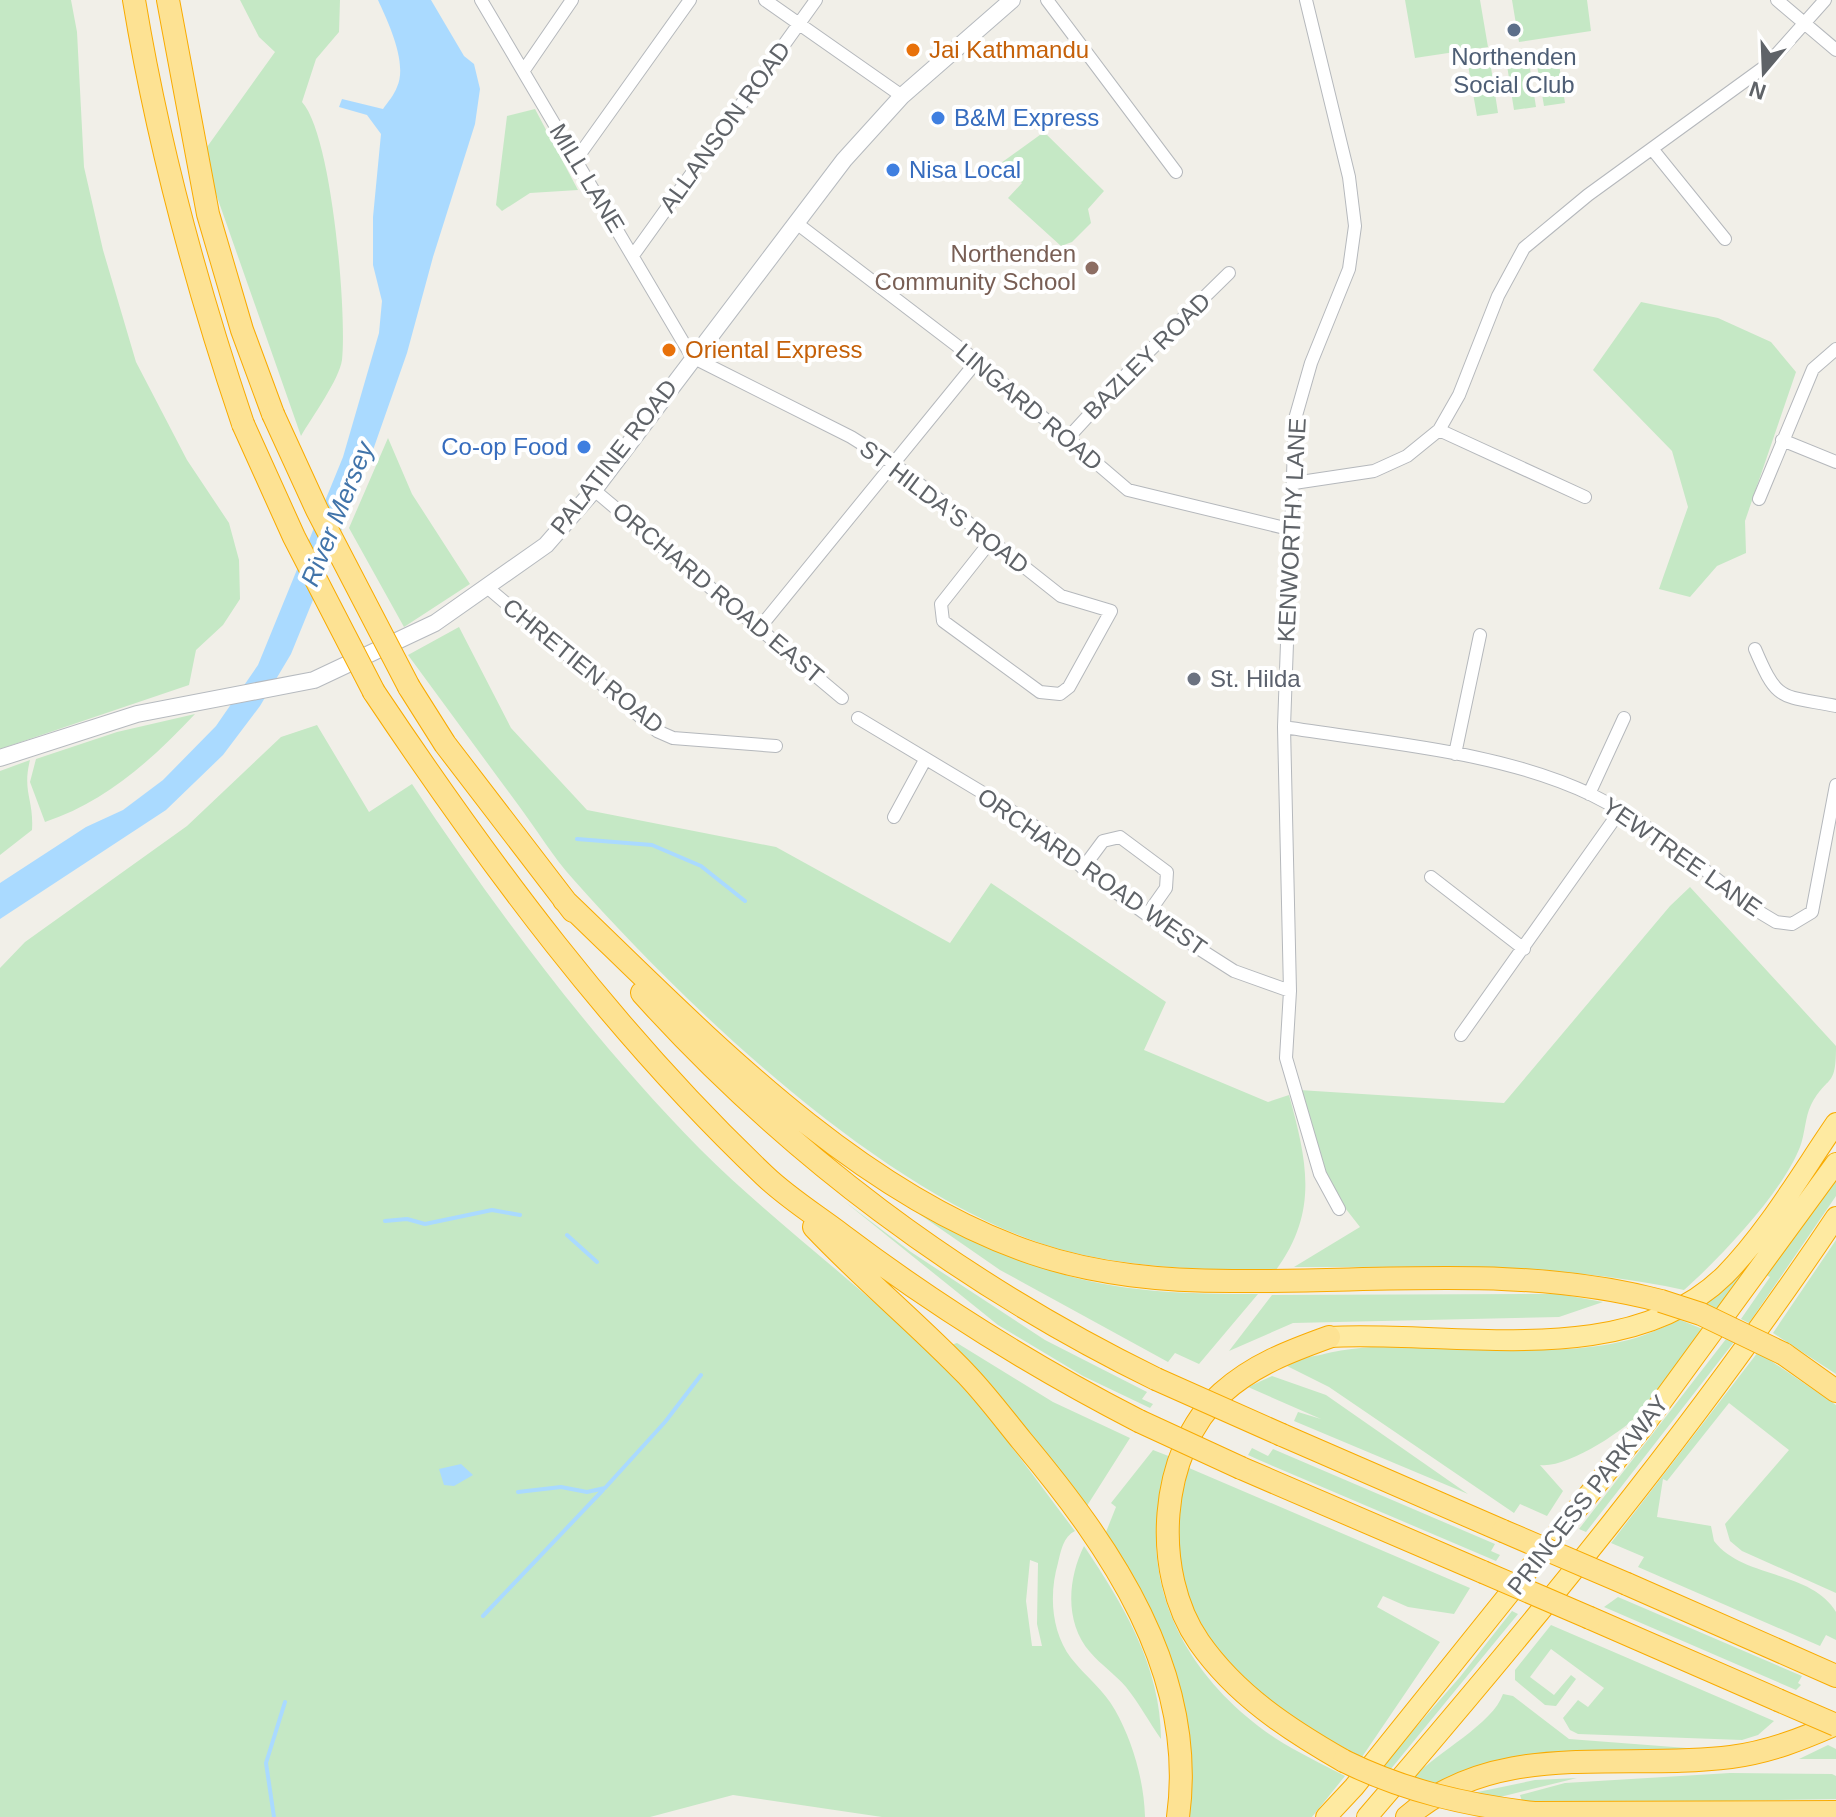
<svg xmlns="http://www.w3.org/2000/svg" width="1836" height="1817" font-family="Helvetica,sans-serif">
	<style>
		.green { fill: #c5e8c5; fill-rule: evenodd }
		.water { fill: #aadaff }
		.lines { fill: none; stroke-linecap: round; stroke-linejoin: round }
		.stream { stroke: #aadaff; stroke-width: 4 }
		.minor-casing { stroke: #b5b8bc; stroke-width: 14 }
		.secondary-casing { stroke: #b6babf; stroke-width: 18 }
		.trunk-casing { stroke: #f9ab00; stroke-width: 22 }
		.motorway-casing { stroke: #f9ab00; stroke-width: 24 }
		.minor { stroke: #fff; stroke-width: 12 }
		.secondary { stroke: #fff; stroke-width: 16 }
		.trunk { stroke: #feeaa1; stroke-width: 20 }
		.motorway { stroke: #fde293; stroke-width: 22 }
		.motorway-bridge-casing { stroke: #f9ab00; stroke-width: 24; stroke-linecap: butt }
		.motorway-bridge { stroke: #fde293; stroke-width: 22 }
		.service-dot { fill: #5c6f8a; stroke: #fff; stroke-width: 3 }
		.food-dot { fill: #e8710a; stroke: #fff; stroke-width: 3 }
		.shop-dot { fill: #3f7fe0; stroke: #fff; stroke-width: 3 }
		.education-dot { fill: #8d6e63; stroke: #fff; stroke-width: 3 }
		.worship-dot { fill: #6b7280; stroke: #fff; stroke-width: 3 }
		.labels { text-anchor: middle; stroke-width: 8; stroke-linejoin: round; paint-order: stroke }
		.food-label { font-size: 24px; fill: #c56008; stroke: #fff; text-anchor: start }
		.service-label { font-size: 24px; fill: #4e5e75; stroke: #fff }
		.shop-label { font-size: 24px; fill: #366cbe; stroke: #fff; text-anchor: start }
		.street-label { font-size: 24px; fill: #5f6368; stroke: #fff }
		.education-label { font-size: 24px; fill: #785e54; stroke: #fff; text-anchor: end }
		.worship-label { font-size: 24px; fill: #5b616d; stroke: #fff; text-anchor: start }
		.water-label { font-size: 26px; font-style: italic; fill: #4174aa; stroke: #fff }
	</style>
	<rect width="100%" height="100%" fill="#f1efe8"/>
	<path class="green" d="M 0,0 L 71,0 L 77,32 L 84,167 L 103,250 L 136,362 L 187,460 L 229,523 L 239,560 L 240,599 L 223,625 L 196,650 L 189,685 L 0,749 Z
		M 240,0 L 340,0 L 339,32 L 316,59 L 302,102 C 332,135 347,313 342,360 C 339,380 312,417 301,436 L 202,154 L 275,52 L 259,37 Z
		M 1405,0 L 1480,0 L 1488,47 L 1415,58 Z
		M 1512,0 L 1587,0 L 1591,31 L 1519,42 Z
		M 1557,51 L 1565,103 L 1544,106 L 1535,54 Z
		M 1528,56 L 1536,107 L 1514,110 L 1506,59 Z
		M 1490,61 L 1498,113 L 1477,116 L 1468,65 Z
		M 535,109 L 578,190 L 530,193 L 502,211 L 496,205 L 507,116 Z
		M 1044,132 L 1104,191 L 1088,209 L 1091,223 L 1072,242 L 1061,246 L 1008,198 L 1022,183 L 1001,163 Z
		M 1641,302 L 1718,318 L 1771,342 L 1796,372 L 1745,521 L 1746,553 L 1717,566 L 1690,597 L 1659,589 L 1688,507 L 1672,451 L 1593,370 Z
		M 388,438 L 412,494 L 470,584 L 404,627 L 349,528 Z
		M 459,627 L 511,728 L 587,810 L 776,847 L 950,943 L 991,883 L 1166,1002 L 1144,1050 L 1268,1102 L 1289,1095 C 1307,1161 1319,1211 1276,1270 C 1204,1270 1128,1268 1059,1249 C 888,1200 690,1011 573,879 C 553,857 537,830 519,806 C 482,756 445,705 408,655 Z
		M 195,714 C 152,760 105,802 45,822 L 30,782 L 36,759 L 117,732 Z
		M 317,725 L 369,812 L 412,784 C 498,913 591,1038 700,1149 C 774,1223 860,1284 934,1358 C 988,1410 1029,1471 1075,1531 C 1063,1537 1061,1551 1058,1563 C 1049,1594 1051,1631 1071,1658 C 1085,1676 1104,1690 1115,1710 C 1133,1742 1144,1781 1145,1817 L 882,1817 L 733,1795 L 650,1817 L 0,1817 L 0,968 L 25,942 L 187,826 L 281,737 ZM 1030,1560 L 1038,1563 L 1037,1624 L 1042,1646 L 1032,1646 L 1026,1601 Z
		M 30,760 C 22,792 34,799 32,830 L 0,855 L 0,771 Z
		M 1690,887 L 1836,1046 C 1836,1090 1828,1073 1811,1105 C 1805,1117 1805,1134 1800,1147 C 1782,1193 1721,1257 1684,1290 C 1556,1262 1425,1267 1294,1267 L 1360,1227 L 1324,1181 L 1299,1090 L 1504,1103 L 1670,906 Z
		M 1821,1160 L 1719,1310 L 1703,1304 Z
		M 1836,1177 L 1836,1196 L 1749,1323 L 1741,1319 L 1770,1277 L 1766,1275 Z
		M 896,1198 C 941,1220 987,1246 1034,1264 C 1105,1293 1184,1294 1258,1294 L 1199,1364 L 1175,1353 L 1168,1362 L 1000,1270 Z
		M 844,1201 L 911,1252 L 1045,1340 L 1147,1392 L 1142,1399 L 1153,1404 L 1150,1408 L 1083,1376 L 998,1325 Z
		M 1836,1240 L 1836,1374 L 1773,1333 Z
		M 1559,1294 L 1603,1302 L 1559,1317 L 1293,1323 L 1229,1351 L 1272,1295 Z
		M 1678,1319 L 1705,1330 C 1683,1356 1665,1384 1643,1410 C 1626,1430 1566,1469 1540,1465 L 1563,1491 L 1547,1516 L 1520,1504 L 1514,1513 L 1329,1387 L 1287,1366 C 1294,1359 1309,1357 1320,1355 C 1430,1326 1580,1380 1678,1319 Z
		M 1726,1339 L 1734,1342 L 1586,1532 L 1579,1529 Z
		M 957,1343 L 1053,1402 L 1130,1438 L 1085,1509 L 951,1345 Z
		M 1758,1352 L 1836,1405 L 1836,1593 L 1742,1551 L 1730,1541 L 1725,1524 L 1789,1450 L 1729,1403 L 1667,1481 L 1663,1479 L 1657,1517 L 1711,1526 L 1714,1541 C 1743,1579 1811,1570 1836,1612 L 1836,1640 L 1826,1635 L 1820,1646 L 1638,1567 L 1644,1557 L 1611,1543 Z
		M 1272,1376 L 1326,1395 L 1468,1494 L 1294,1421 L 1298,1412 L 1321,1419 L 1248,1387 Z
		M 1252,1448 L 1268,1456 L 1273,1449 L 1495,1544 L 1491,1551 L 1500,1555 L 1496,1561 L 1259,1460 L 1248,1455 Z
		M 1153,1450 L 1171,1457 C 1129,1570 1179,1673 1275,1738 C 1297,1752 1322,1764 1345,1776 L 1312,1817 L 1183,1817 L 1184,1752 L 1104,1537 L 1116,1507 L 1111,1503 Z
		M 1189,1468 L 1470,1588 L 1454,1614 L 1408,1607 L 1383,1596 L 1377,1607 L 1440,1642 L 1362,1757 C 1244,1696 1145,1615 1189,1468 Z
		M 1084,1546 C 1123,1604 1161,1667 1161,1739 C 1149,1722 1139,1703 1126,1687 C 1115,1674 1101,1665 1090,1652 C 1064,1622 1068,1578 1084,1546 Z
		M 1618,1597 L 1802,1676 L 1798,1683 L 1801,1685 L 1796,1690 L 1604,1607 Z
		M 1512,1611 L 1518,1614 L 1390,1770 L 1382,1766 L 1460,1677 Z
		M 1551,1625 L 1774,1721 L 1758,1735 L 1742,1740 L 1578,1734 L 1570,1730 L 1563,1718 L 1578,1700 L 1588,1707 L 1604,1688 L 1551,1649 L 1530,1677 L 1554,1695 L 1571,1675 L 1576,1679 L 1556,1706 L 1545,1705 L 1515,1680 L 1515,1670 Z
		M 1503,1694 L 1513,1696 L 1569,1739 L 1713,1750 L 1441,1786 L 1414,1777 C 1437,1752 1493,1724 1503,1694 Z
		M 1828,1745 L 1836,1749 L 1836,1759 L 1799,1759 Z
		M 1730,1773 L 1832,1774 L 1836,1776 L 1836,1799 L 1563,1804 L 1522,1801 L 1520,1795 L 1565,1783 Z
		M 1577,1778 L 1500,1797 L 1473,1793 L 1535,1780 Z"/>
	<path class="water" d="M 378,0 L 431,0 L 464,56 L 474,64 L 480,89 L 475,124 L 433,257 L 407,353 L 366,470 L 291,654 L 260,706 L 223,755 L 166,810 L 0,919 L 0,883 L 86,827 L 123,810 L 163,780 L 216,726 L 258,665 L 343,457 L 379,333 L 382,301 L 373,265 L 373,217 L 381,134 L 367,115 L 339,107 L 342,99 L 383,109 C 388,102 394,95 397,87 C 408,63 388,22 378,0 Z
		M 461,1464 L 473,1475 L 454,1486 L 444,1485 L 439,1469 Z"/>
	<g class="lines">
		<path class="stream" d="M 577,839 L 652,845 L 701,866 L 745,901
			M 385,1221 L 407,1219 L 425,1224 L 492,1210 L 520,1215
			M 567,1235 L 597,1262
			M 518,1492 L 561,1487 L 587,1492 L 605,1488 L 665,1422 L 701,1375
			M 483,1616 L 603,1490
			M 274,1817 L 266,1763 L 285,1702"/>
		<g class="minor-casing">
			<path id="minor" d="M 481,0 L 692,357 L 851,437 L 894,464 L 1061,596 L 1111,611 L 1069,687 L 1060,694 L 1040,692 L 943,621 L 941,604 L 990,542
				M 765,0 L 902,96
				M 1047,0 L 1176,172
				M 1306,0 L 1349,177 L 1355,226 L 1349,269 L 1311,363 L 1295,419 L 1284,727 L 1290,991 L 1286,1058 L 1320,1174 L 1339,1209
				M 1777,0 L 1836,50
				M 524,70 L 572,0
				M 1653,150 L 1725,239
				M 575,161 L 690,0
				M 795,222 L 977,361 L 1128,490 L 1293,530
				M 634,254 L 816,0
				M 1439,430 L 1585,497
				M 1066,440 L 1134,366 L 1229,273
				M 1782,440 L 1836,462
				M 1294,483 L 1374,471 L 1407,456 L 1439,430 L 1459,395 L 1498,296 L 1524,248 L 1588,195 L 1767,65 L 1825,0
				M 594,490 L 842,698
				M 1759,499 L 1813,369 L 1836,349
				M 488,588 L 657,731 L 673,738 L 776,746
				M 761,626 L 977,361
				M 1755,649 C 1778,703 1780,695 1836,706
				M 858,718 L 998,802 L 1046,834 L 1083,868 L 1154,920 L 1234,971 L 1290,991
				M 1284,727 C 1383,743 1501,751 1592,795 C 1651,824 1704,870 1756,910 L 1776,922 L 1792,924 L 1812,912 L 1836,785
				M 1455,754 L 1480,635
				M 1589,794 L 1624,718
				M 894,817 L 925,760
				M 1083,868 L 1103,841 L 1120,837 L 1167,872 L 1166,888 L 1147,915
				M 1431,877 L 1524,949
				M 1461,1035 L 1620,811"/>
		</g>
		<g class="secondary-casing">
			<path id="secondary" d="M 0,758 L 137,714 L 314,680 L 435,623 L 546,545 L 594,490 L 844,160 L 902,96 L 1012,0"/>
		</g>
		<g class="trunk-casing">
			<path id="trunk" d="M 1329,1337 C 1455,1330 1627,1372 1725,1275 C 1768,1231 1801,1174 1836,1123
				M 1326,1817 L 1354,1787 L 1643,1427 L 1836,1163
				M 1367,1817 C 1532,1625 1695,1428 1836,1217"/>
		</g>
		<g class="motorway-casing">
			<path id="motorway" d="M 134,0 C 158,145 196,285 243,424
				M 168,0 L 208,214 L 242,330 L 273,414
				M 409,687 L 445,744 L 573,911
				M 374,692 C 489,864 614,1033 765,1176 C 788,1198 817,1216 842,1235 C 936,1306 1034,1367 1139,1421
				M 564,900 C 699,1029 850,1191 1032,1253 C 1097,1275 1164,1281 1232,1281 C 1374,1283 1522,1264 1661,1301
				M 642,993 C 787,1154 962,1284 1156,1379
				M 814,1227 C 863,1279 918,1324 967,1375 C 987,1396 1004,1419 1022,1441 C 1110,1546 1198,1672 1178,1817
				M 1329,1337 C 1290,1351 1253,1365 1222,1393 C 1158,1451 1151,1573 1199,1642 C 1236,1695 1288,1729 1344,1761
				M 1784,1354 L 1836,1391
				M 1282,1435 L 1503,1531
				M 1241,1468 L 1483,1572
				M 1627,1584 L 1836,1676
				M 1590,1618 L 1778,1700
				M 1534,1813 L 1836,1812
				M 1407,1817 C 1498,1738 1621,1771 1731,1757 C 1769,1752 1802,1739 1836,1724"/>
		</g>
		<use href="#minor" class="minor"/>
		<use href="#secondary" class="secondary"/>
		<use href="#trunk" class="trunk"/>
		<use href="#motorway" class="motorway"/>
		<g class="motorway-bridge-casing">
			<path id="motorway-bridge" d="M 273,414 L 317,510 L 409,687
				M 243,424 L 294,537 L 374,692
				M 1661,1301 L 1701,1314 L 1784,1354
				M 1156,1379 L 1282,1435
				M 1139,1421 L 1241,1468
				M 1503,1531 L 1627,1584
				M 1483,1572 L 1590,1618
				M 1778,1700 L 1836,1725
				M 1344,1761 C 1405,1791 1466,1805 1534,1813"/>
		</g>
		<use href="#motorway-bridge" class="motorway-bridge"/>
	</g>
	<circle class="service-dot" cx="1514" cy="30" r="8"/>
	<g class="food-dot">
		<circle cx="913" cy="50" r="8"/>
		<circle cx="669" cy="350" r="8"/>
	</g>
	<g class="shop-dot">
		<circle cx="938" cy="118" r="8"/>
		<circle cx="893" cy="170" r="8"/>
		<circle cx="584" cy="447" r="8"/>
	</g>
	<circle class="education-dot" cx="1092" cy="268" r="8"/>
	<circle class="worship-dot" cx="1194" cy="679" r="8"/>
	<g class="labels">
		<g class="food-label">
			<text x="929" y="58">Jai Kathmandu</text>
			<text x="685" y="358">Oriental Express</text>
		</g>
		<g class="service-label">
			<text x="1514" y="65">Northenden<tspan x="1514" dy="28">Social Club</tspan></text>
		</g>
		<g class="shop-label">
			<text x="954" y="126">B&amp;M Express</text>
			<text x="909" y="178">Nisa Local</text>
			<text x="568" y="455" text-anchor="end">Co-op Food</text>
		</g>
		<g class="street-label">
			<text transform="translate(725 127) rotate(-54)" y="8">ALLANSON ROAD</text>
			<text transform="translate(587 178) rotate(59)" y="8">MILL LANE</text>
			<text transform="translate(1147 356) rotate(-45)" y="8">BAZLEY ROAD</text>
			<text transform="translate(1029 407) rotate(40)" y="8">LINGARD ROAD</text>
			<text transform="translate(614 457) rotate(-52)" y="8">PALATINE ROAD</text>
			<text transform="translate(944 507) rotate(37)" y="8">ST HILDA'S ROAD</text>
			<text transform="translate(1292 530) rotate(-87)" y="8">KENWORTHY LANE</text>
			<text transform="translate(718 593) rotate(40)" y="8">ORCHARD ROAD EAST</text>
			<text transform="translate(583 666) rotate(39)" y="8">CHRETIEN ROAD</text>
			<text transform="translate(1682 857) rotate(35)" y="8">YEWTREE LANE</text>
			<text transform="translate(1092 872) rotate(35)" y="8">ORCHARD ROAD WEST</text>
			<text transform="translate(1588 1495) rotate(-52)" y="8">PRINCESS PARKWAY</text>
		</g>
		<g class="education-label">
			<text x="1076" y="262">Northenden<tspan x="1076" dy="28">Community School</tspan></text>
		</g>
		<g class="worship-label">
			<text x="1210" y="687">St. Hilda</text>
		</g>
		<g class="water-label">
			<text transform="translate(337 514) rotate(-68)" y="9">River Mersey</text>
		</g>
	</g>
	<g transform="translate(1764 72) rotate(199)" stroke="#ffffff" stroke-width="6" paint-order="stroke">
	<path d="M0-6L14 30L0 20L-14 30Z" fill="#5f6368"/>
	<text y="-12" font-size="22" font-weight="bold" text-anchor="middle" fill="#5f6368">N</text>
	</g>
</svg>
